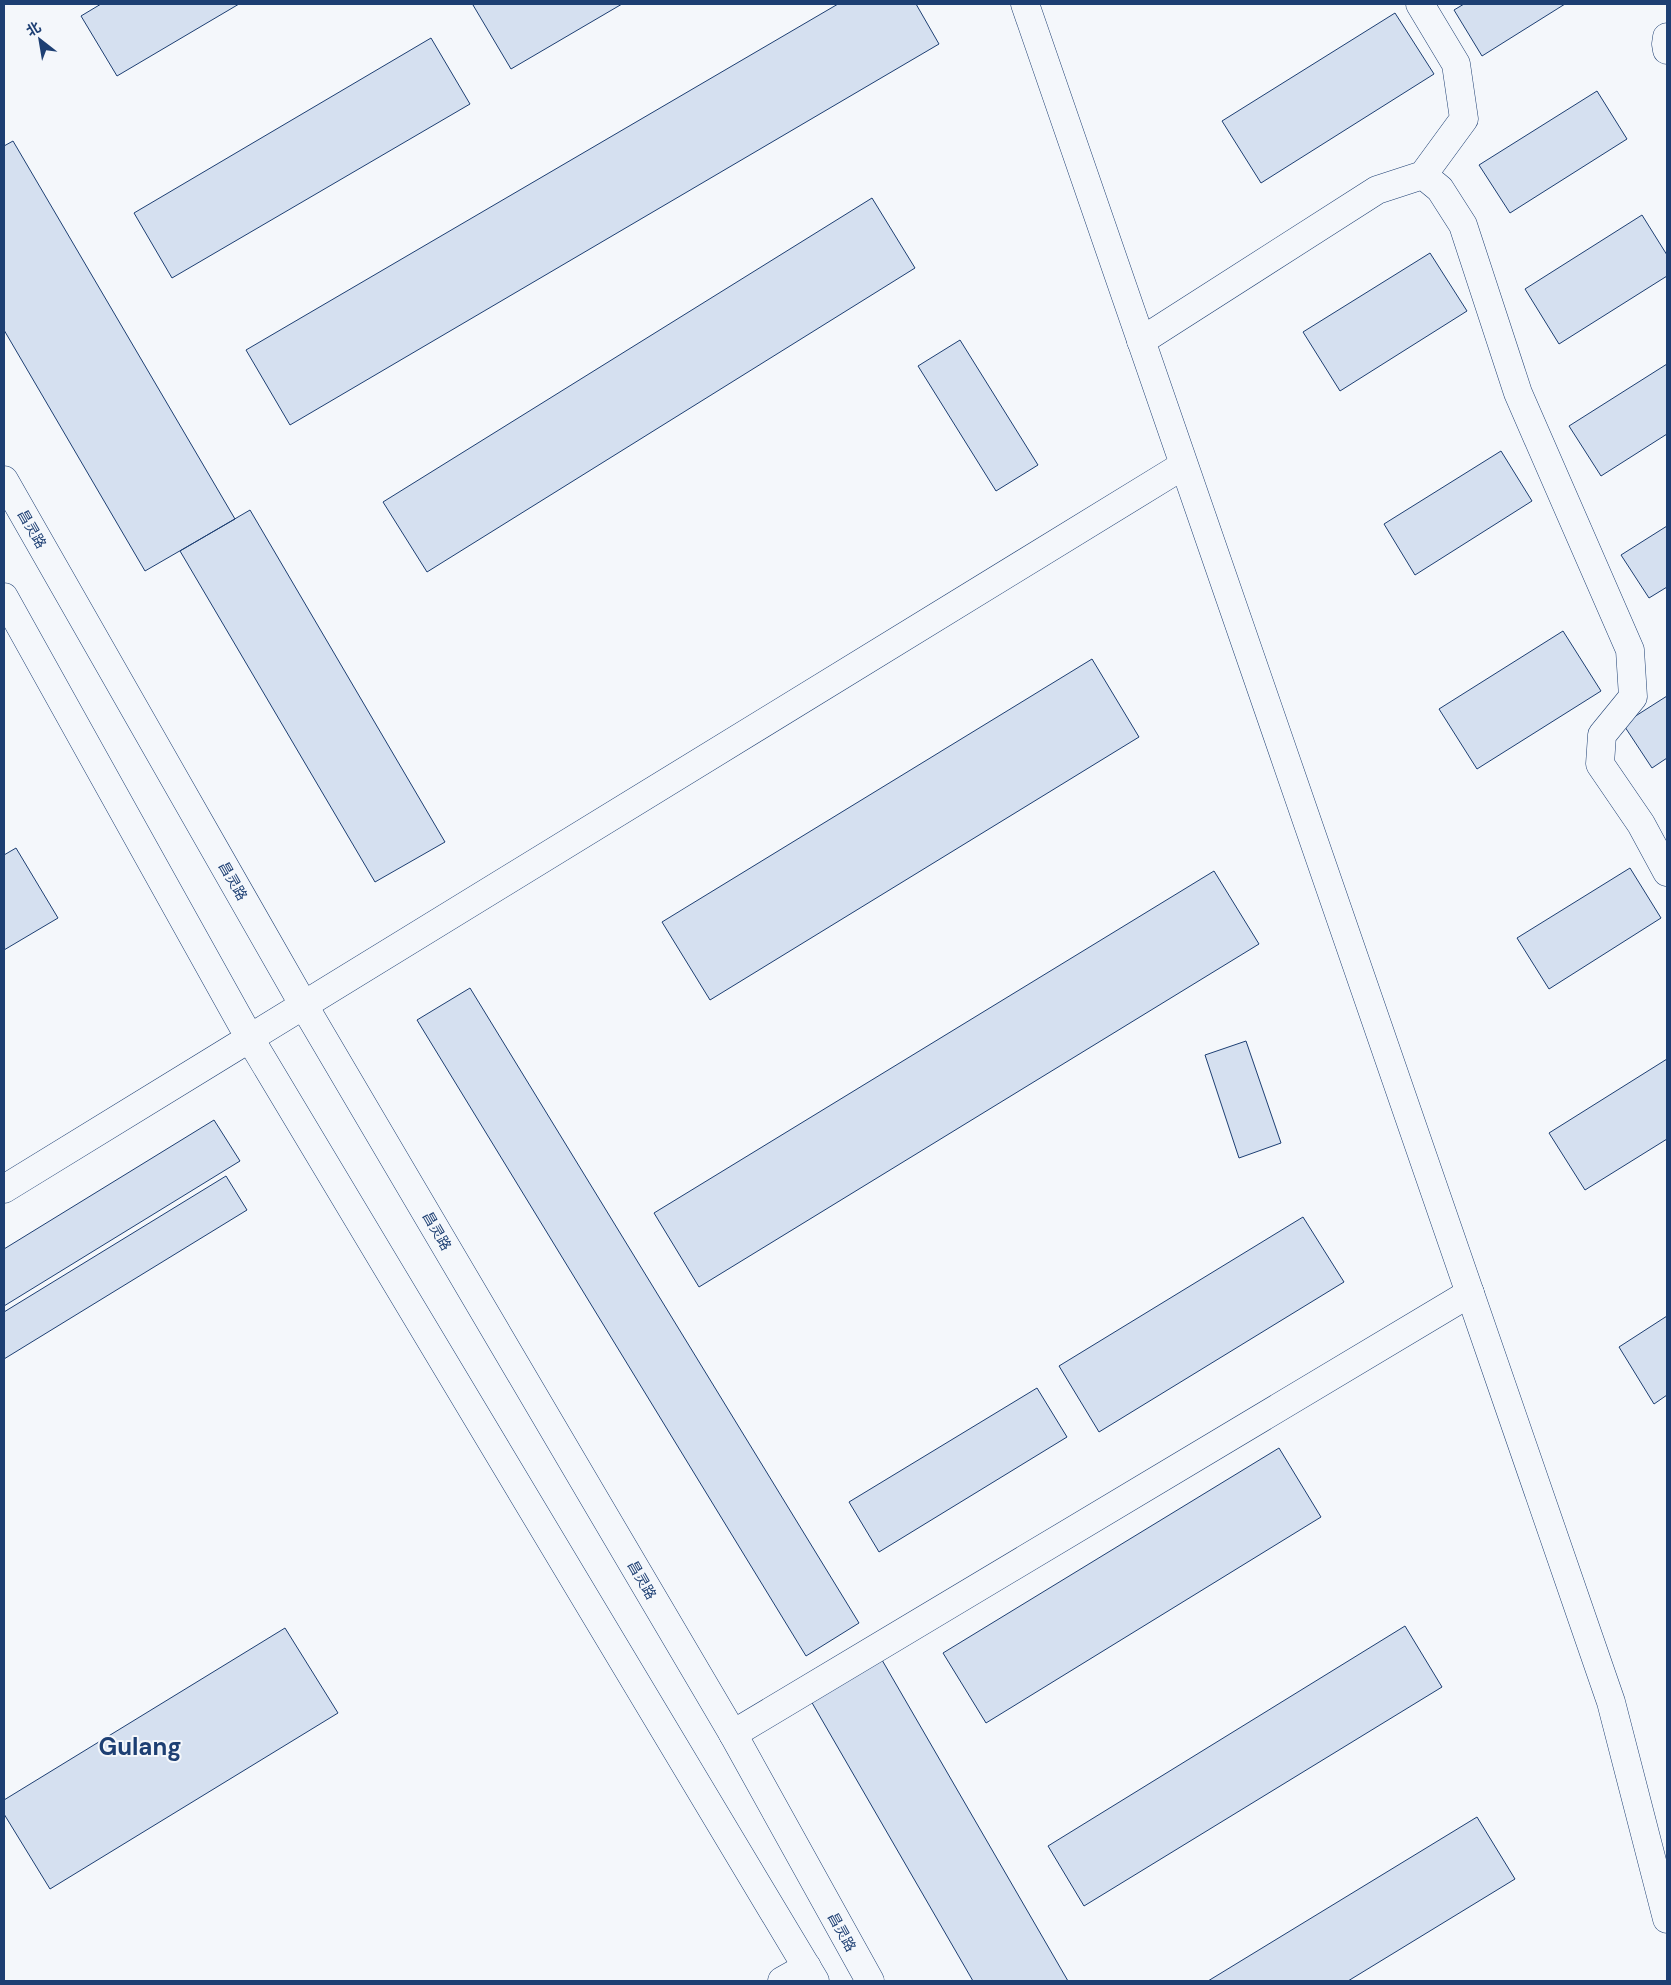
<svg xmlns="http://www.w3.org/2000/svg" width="1671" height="1985" font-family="'DM Sans','Noto Sans SC',sans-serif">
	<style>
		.building { fill: #d5e0f0; stroke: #1d3f73 }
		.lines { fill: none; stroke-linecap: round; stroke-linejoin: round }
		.minor-casing { stroke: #1d3f73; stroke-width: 29 }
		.tertiary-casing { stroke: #1d3f73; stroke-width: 29 }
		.secondary-casing { stroke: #1d3f73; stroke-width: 29 }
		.minor { stroke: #f4f7fb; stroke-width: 28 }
		.tertiary { stroke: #f4f7fb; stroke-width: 28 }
		.secondary { stroke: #f4f7fb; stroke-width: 28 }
		.labels { text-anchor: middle; stroke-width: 4; stroke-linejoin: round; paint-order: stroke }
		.street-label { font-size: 14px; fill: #1d3f73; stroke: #f4f7fb }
		.town-label { font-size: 24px; font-weight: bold; fill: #1d3f73; stroke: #f4f7fb }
	</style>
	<rect width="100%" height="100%" fill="#f4f7fb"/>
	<path class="building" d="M 101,4 L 239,4 L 117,76 L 81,16 Z
		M 476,4 L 622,4 L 511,69 L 473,5 Z
		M 838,4 L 916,4 L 939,44 L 290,425 L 246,350 Z
		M 1464,4 L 1565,4 L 1482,56 L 1454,10 Z
		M 1395,13 L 1434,74 L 1261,183 L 1222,121 Z
		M 431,38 L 470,104 L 172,278 L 134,213 Z
		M 1597,91 L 1627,139 L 1510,213 L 1479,165 Z
		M 13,141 L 235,519 L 145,571 L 4,330 L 4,146 Z
		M 872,198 L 915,268 L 427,572 L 383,502 Z
		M 1642,215 L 1667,255 L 1667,276 L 1559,344 L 1525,289 Z
		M 1430,253 L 1467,311 L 1340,391 L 1303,332 Z
		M 960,340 L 1038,465 L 996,491 L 918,366 Z
		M 1667,364 L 1667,434 L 1601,476 L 1569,426 Z
		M 1501,451 L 1532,501 L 1415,575 L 1384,524 Z
		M 250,510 L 445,842 L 375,882 L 180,551 Z
		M 1667,526 L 1667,587 L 1649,598 L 1621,555 Z
		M 1563,631 L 1601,691 L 1477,769 L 1439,709 Z
		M 1092,659 L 1139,737 L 710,1000 L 662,922 Z
		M 1667,696 L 1667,758 L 1652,768 L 1623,724 Z
		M 16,848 L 58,918 L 4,950 L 4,855 Z
		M 1630,868 L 1661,918 L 1549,989 L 1517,938 Z
		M 1214,871 L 1259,944 L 699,1287 L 654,1213 Z
		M 470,988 L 859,1623 L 806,1656 L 417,1020 Z
		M 1246,1041 L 1281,1143 L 1239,1158 L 1205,1055 Z
		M 1667,1059 L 1667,1139 L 1585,1190 L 1549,1133 Z
		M 214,1120 L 240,1161 L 4,1306 L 4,1249 Z
		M 226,1176 L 247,1210 L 4,1359 L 4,1312 Z
		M 1303,1217 L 1344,1282 L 1099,1432 L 1059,1366 Z
		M 1667,1316 L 1667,1395 L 1654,1404 L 1619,1347 Z
		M 1037,1388 L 1067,1437 L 879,1552 L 849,1502 Z
		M 1279,1448 L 1321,1517 L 986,1723 L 943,1653 Z
		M 1405,1626 L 1442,1687 L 1084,1906 L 1048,1846 Z
		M 285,1628 L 338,1713 L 50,1889 L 4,1814 L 4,1800 Z
		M 882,1660 L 1068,1981 L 973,1981 L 811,1701 Z
		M 1477,1817 L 1515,1879 L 1348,1981 L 1208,1981 Z"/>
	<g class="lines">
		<g class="minor-casing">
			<path id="minor" d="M 1420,4 L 1456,64 L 1464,119 L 1423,175
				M 1667,37 L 1666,44 L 1667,50
				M 1141,341 L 1377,190 L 1423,175 L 1440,189 L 1463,225 L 1518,393 L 1630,650 L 1633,697 L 1602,735 L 1600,764 L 1641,824 L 1667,872
				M 733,1734 L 1470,1293"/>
		</g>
		<g class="tertiary-casing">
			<path id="tertiary" d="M 1025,4 L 1611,1702 L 1667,1919
				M 4,1189 L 1184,465
				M 782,1981 L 807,1967"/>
		</g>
		<g class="secondary-casing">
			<path id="secondary" d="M 4,480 L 303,1004 L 733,1734 L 870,1981
				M 4,597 L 249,1037 L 815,1981"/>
		</g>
		<use href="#minor" class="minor"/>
		<use href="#tertiary" class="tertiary"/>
		<use href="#secondary" class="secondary"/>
	</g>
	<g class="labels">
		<g class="street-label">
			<text transform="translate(32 529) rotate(60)" y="5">昌灵路</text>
			<text transform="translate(233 881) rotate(60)" y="5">昌灵路</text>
			<text transform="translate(437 1231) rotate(60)" y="5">昌灵路</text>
			<text transform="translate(642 1580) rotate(60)" y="5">昌灵路</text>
			<text transform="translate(842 1932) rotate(61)" y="5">昌灵路</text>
		</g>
		<g class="town-label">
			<text x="140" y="1755">Gulang</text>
		</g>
	</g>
	<rect width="1671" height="1985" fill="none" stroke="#1d3f73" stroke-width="10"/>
	<g transform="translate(40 40) rotate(329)" stroke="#f4f7fb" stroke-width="4" paint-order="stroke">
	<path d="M0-4L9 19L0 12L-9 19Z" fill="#1d3f73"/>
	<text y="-8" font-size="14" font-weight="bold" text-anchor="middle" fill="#1d3f73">北</text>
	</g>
</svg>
